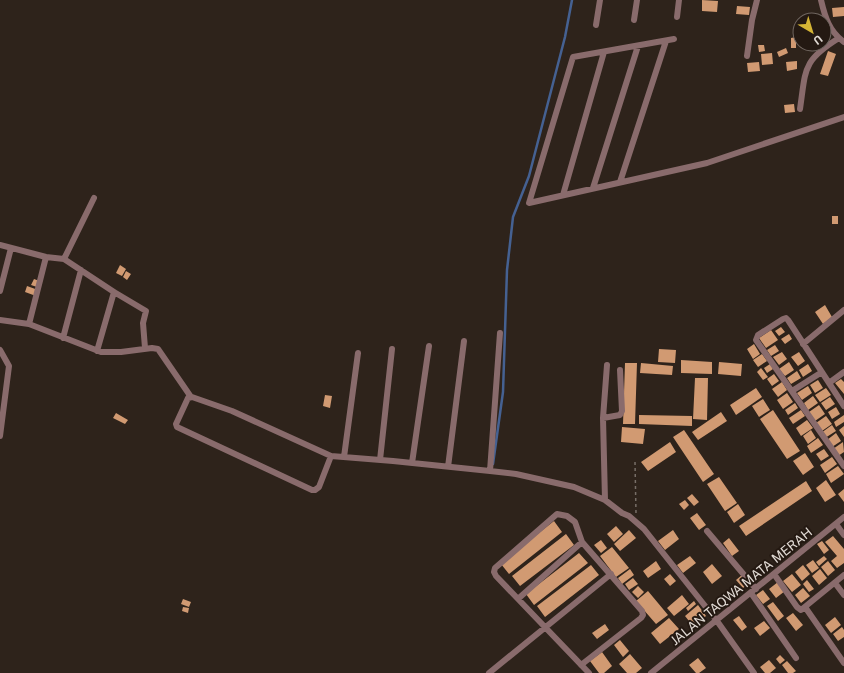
<svg xmlns="http://www.w3.org/2000/svg" width="844" height="673" font-family="'Public Sans',sans-serif">
	<style>
		.lines { fill: none; stroke-linecap: round; stroke-linejoin: round }
		.stream { stroke: #456192; stroke-width: 2.5 }
		.building { fill: #d19a72 }
		.path { stroke: #776e67; stroke-width: 1.5; stroke-dasharray: 3 3; stroke-linecap: butt }
		.street { stroke: #896b6c; stroke-width: 6 }
		.labels { text-anchor: middle; stroke-width: 4; stroke-linejoin: round; paint-order: stroke }
		.street-label { font-size: 13px; fill: #e1dad4; stroke: #241912 }
	</style>
	<rect width="100%" height="100%" fill="#2e231b"/>
	<g class="lines">
		<path class="stream" d="M 493,464 L 503,392 L 507,270 L 513,217 L 529,176 L 565,37 L 572,0"/>
	</g>
	<path class="building" d="M 702,0 L 718,1 L 717,12 L 702,11 Z
		M 737,6 L 750,7 L 749,15 L 736,14 Z
		M 844,7 L 844,16 L 833,17 L 832,8 Z
		M 800,36 L 800,44 L 805,44 L 806,46 L 801,48 L 797,38 Z
		M 796,37 L 796,48 L 791,48 L 791,38 Z
		M 758,45 L 764,45 L 765,51 L 759,52 Z
		M 786,48 L 788,53 L 779,57 L 777,52 Z
		M 828,51 L 836,54 L 828,76 L 820,74 Z
		M 772,53 L 773,64 L 762,65 L 761,54 Z
		M 797,61 L 797,69 L 787,71 L 786,62 Z
		M 759,62 L 760,71 L 748,72 L 747,63 Z
		M 794,104 L 795,112 L 785,113 L 784,105 Z
		M 832,216 L 838,216 L 838,224 L 832,224 Z
		M 120,265 L 126,269 L 122,276 L 116,273 Z
		M 126,271 L 131,274 L 127,280 L 123,277 Z
		M 34,279 L 42,282 L 40,288 L 31,285 Z
		M 27,286 L 38,290 L 36,296 L 25,292 Z
		M 825,305 L 832,317 L 823,324 L 815,312 Z
		M 781,327 L 785,332 L 779,336 L 775,331 Z
		M 771,330 L 778,340 L 766,348 L 759,338 Z
		M 789,334 L 792,339 L 785,344 L 781,339 Z
		M 754,344 L 760,354 L 753,359 L 747,349 Z
		M 775,345 L 779,351 L 771,356 L 767,350 Z
		M 659,349 L 676,350 L 675,363 L 658,362 Z
		M 782,352 L 787,359 L 779,365 L 773,357 Z
		M 799,352 L 805,361 L 798,366 L 791,357 Z
		M 762,354 L 767,361 L 758,367 L 753,360 Z
		M 681,360 L 712,362 L 712,374 L 681,373 Z
		M 719,362 L 742,364 L 741,376 L 718,374 Z
		M 789,362 L 794,370 L 785,376 L 779,369 Z
		M 625,363 L 637,363 L 635,424 L 623,424 Z
		M 641,363 L 673,366 L 672,375 L 640,373 Z
		M 770,364 L 773,369 L 767,373 L 764,368 Z
		M 808,364 L 812,371 L 803,377 L 799,370 Z
		M 761,368 L 768,377 L 763,380 L 757,372 Z
		M 797,371 L 801,378 L 791,384 L 787,378 Z
		M 774,374 L 779,381 L 772,386 L 767,379 Z
		M 695,378 L 708,378 L 707,420 L 693,419 Z
		M 841,379 L 844,382 L 844,394 L 835,383 Z
		M 818,380 L 823,388 L 815,393 L 810,385 Z
		M 782,382 L 787,390 L 778,397 L 772,389 Z
		M 808,386 L 812,393 L 802,400 L 797,393 Z
		M 756,388 L 762,397 L 736,415 L 730,405 Z
		M 826,388 L 831,395 L 820,402 L 815,395 Z
		M 787,393 L 793,402 L 783,409 L 777,400 Z
		M 325,395 L 332,396 L 330,408 L 323,406 Z
		M 813,396 L 818,403 L 808,410 L 804,403 Z
		M 830,397 L 835,404 L 826,410 L 821,403 Z
		M 763,399 L 770,410 L 759,417 L 752,406 Z
		M 795,403 L 798,408 L 788,415 L 785,410 Z
		M 819,405 L 825,414 L 815,421 L 809,412 Z
		M 836,407 L 840,414 L 832,419 L 828,412 Z
		M 773,410 L 800,451 L 787,459 L 760,419 Z
		M 801,410 L 805,416 L 793,424 L 789,418 Z
		M 721,412 L 727,421 L 698,440 L 692,432 Z
		M 116,413 L 128,420 L 125,424 L 113,418 Z
		M 639,415 L 692,416 L 692,426 L 639,424 Z
		M 844,415 L 844,422 L 836,427 L 834,422 Z
		M 826,416 L 832,424 L 822,431 L 816,423 Z
		M 807,420 L 813,428 L 801,436 L 796,428 Z
		M 832,425 L 836,431 L 825,438 L 821,433 Z
		M 844,426 L 844,437 L 839,430 Z
		M 622,427 L 645,429 L 643,444 L 621,442 Z
		M 684,430 L 714,474 L 703,482 L 673,437 Z
		M 811,430 L 816,438 L 808,444 L 803,436 Z
		M 836,433 L 841,441 L 832,447 L 827,440 Z
		M 818,438 L 823,445 L 811,453 L 807,446 Z
		M 670,442 L 676,452 L 648,471 L 641,462 Z
		M 843,442 L 844,452 L 838,456 L 833,449 Z
		M 824,449 L 829,456 L 821,461 L 816,454 Z
		M 805,453 L 814,467 L 803,475 L 793,461 Z
		M 832,457 L 837,464 L 825,473 L 820,465 Z
		M 838,466 L 844,474 L 831,483 L 826,474 Z
		M 719,477 L 737,503 L 725,511 L 707,484 Z
		M 826,480 L 836,495 L 825,502 L 816,488 Z
		M 806,481 L 812,491 L 746,536 L 739,526 Z
		M 844,489 L 844,502 L 838,494 Z
		M 692,494 L 699,502 L 694,506 L 687,498 Z
		M 685,500 L 689,505 L 684,510 L 679,504 Z
		M 738,504 L 745,515 L 734,523 L 727,512 Z
		M 697,513 L 706,525 L 699,530 L 690,518 Z
		M 554,521 L 562,532 L 509,574 L 501,564 L 516,551 Z
		M 616,526 L 623,534 L 614,542 L 607,534 Z
		M 629,530 L 636,538 L 620,551 L 614,544 Z
		M 673,530 L 679,539 L 665,550 L 658,541 Z
		M 566,534 L 574,545 L 520,586 L 512,576 Z
		M 833,536 L 844,549 L 844,563 L 837,568 L 831,561 L 837,556 L 825,542 Z
		M 729,538 L 739,551 L 732,556 L 723,543 Z
		M 601,540 L 607,548 L 601,553 L 594,545 Z
		M 822,541 L 829,550 L 824,554 L 817,544 Z
		M 612,547 L 629,568 L 616,577 L 600,556 Z
		M 579,553 L 588,563 L 534,605 L 526,594 Z
		M 690,556 L 696,563 L 683,573 L 677,565 Z
		M 824,556 L 827,559 L 819,566 L 816,562 Z
		M 813,560 L 819,568 L 812,573 L 806,565 Z
		M 656,561 L 661,569 L 648,578 L 643,571 Z
		M 828,561 L 835,570 L 828,576 L 821,567 Z
		M 712,564 L 722,576 L 712,584 L 703,572 Z
		M 591,565 L 599,575 L 545,617 L 537,606 Z
		M 803,565 L 810,574 L 802,581 L 795,572 Z
		M 630,569 L 634,575 L 622,584 L 618,578 Z
		M 820,569 L 827,578 L 819,585 L 812,576 Z
		M 670,574 L 676,581 L 670,586 L 664,579 Z
		M 792,574 L 801,585 L 792,592 L 783,581 Z
		M 742,575 L 749,583 L 743,588 L 736,580 Z
		M 633,578 L 638,584 L 629,590 L 625,584 Z
		M 807,580 L 814,589 L 809,592 L 803,584 Z
		M 778,582 L 785,591 L 776,598 L 769,589 Z
		M 638,586 L 644,592 L 638,598 L 632,592 Z
		M 803,588 L 810,596 L 801,603 L 795,595 Z
		M 763,590 L 770,599 L 763,604 L 756,595 Z
		M 648,591 L 668,615 L 656,624 L 636,601 Z
		M 682,595 L 689,604 L 674,616 L 667,608 Z
		M 183,599 L 191,602 L 189,607 L 181,604 Z
		M 694,601 L 696,604 L 688,611 L 686,608 Z
		M 773,602 L 784,616 L 778,621 L 767,606 Z
		M 698,605 L 706,616 L 693,626 L 685,616 Z
		M 183,607 L 189,608 L 188,613 L 182,611 Z
		M 793,613 L 803,625 L 796,631 L 786,618 Z
		M 739,616 L 747,627 L 742,631 L 733,620 Z
		M 835,617 L 841,625 L 831,633 L 825,625 Z
		M 669,618 L 679,629 L 660,644 L 651,633 Z
		M 764,621 L 770,628 L 760,636 L 754,628 Z
		M 605,624 L 609,630 L 597,639 L 592,633 Z
		M 842,627 L 844,630 L 844,637 L 838,641 L 833,634 Z
		M 620,640 L 629,651 L 623,657 L 614,645 Z
		M 602,652 L 612,666 L 604,673 L 599,673 L 590,661 Z
		M 630,654 L 642,668 L 636,673 L 627,673 L 619,664 Z
		M 780,655 L 785,660 L 780,664 L 776,659 Z
		M 698,658 L 706,668 L 699,673 L 696,673 L 689,665 Z
		M 769,660 L 776,668 L 770,673 L 765,673 L 760,667 Z
		M 787,661 L 796,671 L 793,673 L 788,673 L 782,665 Z"/>
	<g class="lines">
		<path class="path" d="M 635,462 L 636,513"/>
		<path class="street" d="M 821,0 C 825,17 829,31 844,42
			M 677,17 L 679,0
			M 634,20 L 637,0
			M 596,25 L 600,0
			M 674,39 L 573,57 L 529,203 L 707,163 L 844,117
			M 747,56 L 752,20 L 757,0
			M 800,109 C 806,69 802,61 839,38
			M 620,182 L 666,41
			M 593,188 L 638,46
			M 563,195 L 604,52
			M 0,245 L 46,257 L 64,259 L 114,292 L 146,311 L 143,323 L 145,348
			M 64,259 L 94,198
			M 0,291 L 11,248
			M 0,320 L 29,324 L 101,352 L 121,352 L 152,348 L 158,349 L 191,397
			M 29,324 L 46,257
			M 63,338 L 81,270
			M 803,344 L 844,310
			M 0,350 L 9,366 L 0,436
			M 97,351 L 114,292
			M 829,383 L 844,372
			M 792,391 L 822,372
			M 844,406 L 788,320 L 786,318 L 783,319 L 758,335 L 756,340 L 844,466
			M 603,418 L 620,415 L 622,411 L 620,370
			M 331,456 L 319,487 L 315,490 L 312,490 L 177,427 L 176,424 L 188,398 L 192,397 L 232,411 L 331,456 L 393,461 L 490,471 L 516,474 L 574,487 L 605,500 L 622,513 L 629,516 L 644,529 L 717,621 L 754,673
			M 344,457 L 358,353
			M 380,460 L 392,349
			M 412,463 L 429,346
			M 448,467 L 464,341
			M 490,471 L 500,333
			M 605,500 L 603,418 L 607,365
			M 836,524 L 844,535
			M 707,531 L 756,589
			M 774,574 L 797,607 L 801,610 L 844,575
			M 835,583 L 844,595
			M 751,593 L 796,658
			M 519,598 L 582,542
			M 805,607 L 844,663
			M 581,665 L 641,618 L 643,615 L 642,611 L 582,542 L 575,522 L 567,516 L 557,514 L 495,568 L 494,572 L 496,576 L 589,673
			M 489,673 L 611,574
			M 651,673 L 844,517"/>
	</g>
	<g class="labels">
		<g class="street-label">
			<text transform="translate(741 586) rotate(-39)" y="5">JALAN TAQWA MATA MERAH</text>
		</g>
	</g>
	<g transform="translate(812 32) rotate(142)"><circle r="19" fill="#241912" stroke="#706660"/>
	<path d="M0-3L7 15L0 10L-7 15Z" fill="#d5b535"/>
	<text y="-6" font-size="11" font-weight="bold" text-anchor="middle" fill="#e1dad4">U</text>
	</g>
</svg>
